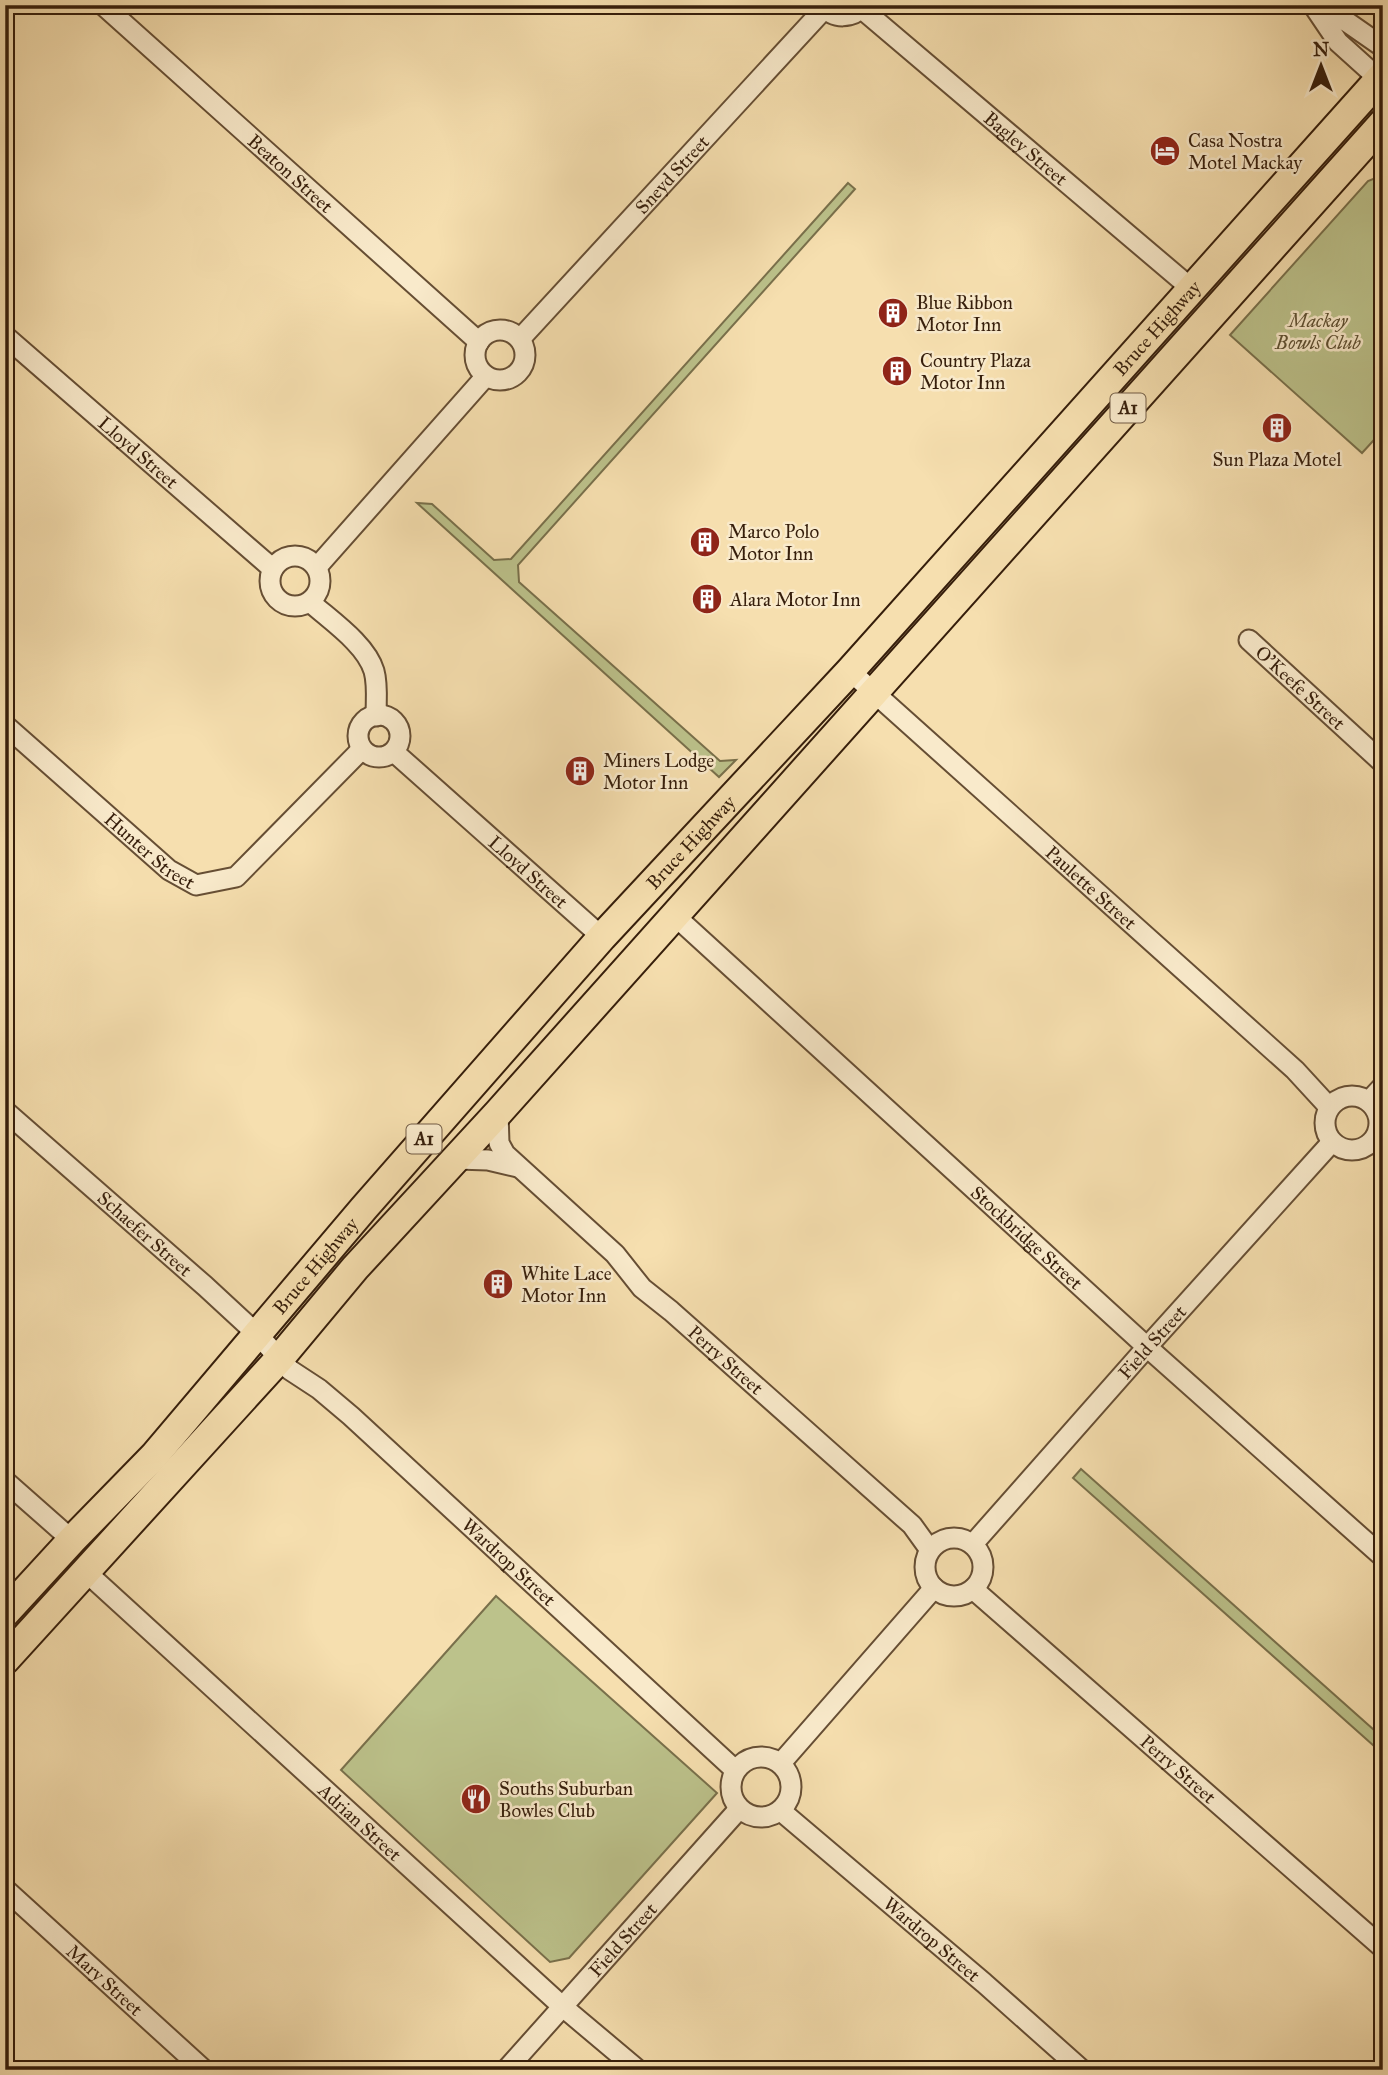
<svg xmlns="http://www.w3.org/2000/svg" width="1388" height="2075" font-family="'IM FELL Great Primer',serif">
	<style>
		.green { fill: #bcc28b; stroke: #79704b; stroke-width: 2 }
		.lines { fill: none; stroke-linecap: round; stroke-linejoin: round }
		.minor-casing { stroke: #664e34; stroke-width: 23 }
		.highway-casing { stroke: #361e0b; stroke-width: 32 }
		.minor { stroke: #f9eacb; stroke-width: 19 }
		.highway { stroke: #f6dfaf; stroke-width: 28 }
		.labels { text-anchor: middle; stroke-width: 5; stroke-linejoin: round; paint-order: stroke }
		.shield { fill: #f9eacb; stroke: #705b45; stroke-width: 2 }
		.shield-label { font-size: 18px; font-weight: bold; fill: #361e0b }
		.poi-label { font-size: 19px; fill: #361e0b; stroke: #f9eacb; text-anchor: start }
		.street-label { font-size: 19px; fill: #361e0b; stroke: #f9eacb }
		.park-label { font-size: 19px; font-style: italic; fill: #5e4f31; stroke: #f9eacb }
	</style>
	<rect width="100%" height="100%" fill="#f6dfaf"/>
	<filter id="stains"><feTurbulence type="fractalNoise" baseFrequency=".00286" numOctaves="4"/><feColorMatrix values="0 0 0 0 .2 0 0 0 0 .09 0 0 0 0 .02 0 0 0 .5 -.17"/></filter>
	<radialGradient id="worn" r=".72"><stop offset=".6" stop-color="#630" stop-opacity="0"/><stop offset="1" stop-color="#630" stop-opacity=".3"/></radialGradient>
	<path class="green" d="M 1383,175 L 1383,430 L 1362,453 L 1230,335 L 1368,181 Z
		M 848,183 L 855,189 L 518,565 L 519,582 L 720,761 L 736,760 L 719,777 L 417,503 L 432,504 L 494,560 L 511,559 Z
		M 1081,1469 L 1383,1738 L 1383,1754 L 1073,1478 Z
		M 496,1596 L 717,1793 L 569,1958 L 550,1962 L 341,1770 Z"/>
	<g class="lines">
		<g class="minor-casing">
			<g id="minor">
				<path id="s1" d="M 103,5 L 479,342"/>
				<path d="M 822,5 C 834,20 852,19 865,5"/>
				<path d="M 1313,5 L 1338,42 L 1379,79"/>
				<path d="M 1315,6 L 1347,22 L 1383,47"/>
				<path id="s2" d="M 862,9 L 1192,289"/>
				<circle cx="500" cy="355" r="25"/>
				<path id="s3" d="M 5,336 L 273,569"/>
				<path id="s4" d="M 520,339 L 824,9"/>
				<circle cx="295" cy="581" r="25"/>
				<path d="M 317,567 L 486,376"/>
				<path d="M 310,602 C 330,620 366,644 374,671 C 378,685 376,701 376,716"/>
				<path id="s5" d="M 1249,640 L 1383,763"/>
				<path id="s6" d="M 850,671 L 1295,1070 L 1329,1107"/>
				<circle cx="379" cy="736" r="21"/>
				<path id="s7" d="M 5,725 L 169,870 L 196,885 L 236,877 L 362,749"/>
				<path id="s8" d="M 394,752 L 602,937"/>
				<path id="s9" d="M 674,915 L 1147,1347 L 1383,1557"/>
				<circle cx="1352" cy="1123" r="27"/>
				<path d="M 1369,1101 L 1383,1086"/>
				<path id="s10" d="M 5,1111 L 205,1286 L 257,1334 L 290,1370 L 319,1389 L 351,1416 L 735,1770"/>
				<path id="s11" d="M 498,1113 L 499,1143 L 505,1154 L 615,1254 L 642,1288 L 671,1311 L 912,1525 L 930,1550"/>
				<path d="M 457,1159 L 488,1160 L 518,1167"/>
				<path d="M 5,1481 L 72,1540"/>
				<circle cx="954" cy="1567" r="29"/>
				<path id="s12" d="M 973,1544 L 1147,1347 L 1332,1142"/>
				<path id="s13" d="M 86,1572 L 563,2007 L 638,2070"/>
				<path id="s14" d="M 973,1589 L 1383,1948"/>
				<circle cx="761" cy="1787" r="30"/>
				<path d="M 781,1763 L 934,1588"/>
				<path id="s15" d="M 781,1811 L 984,1983 L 1082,2070"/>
				<path id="s16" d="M 5,1889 L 204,2070"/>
				<path id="s17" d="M 506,2070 L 739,1809"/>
			</g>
		</g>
		<g class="highway-casing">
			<g id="highway">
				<path id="s18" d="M 5,1613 L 72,1540 L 154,1456 L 364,1208 L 602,937 L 850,671 L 1383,75"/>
				<path d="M 5,1660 L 280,1358 L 355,1268 L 498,1113 L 1383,123"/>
			</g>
		</g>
		<use href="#minor" class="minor"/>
		<use href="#highway" class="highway"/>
	</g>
	<defs>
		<g id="hotel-disc" transform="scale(1.575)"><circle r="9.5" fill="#8f2418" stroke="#f9eacb"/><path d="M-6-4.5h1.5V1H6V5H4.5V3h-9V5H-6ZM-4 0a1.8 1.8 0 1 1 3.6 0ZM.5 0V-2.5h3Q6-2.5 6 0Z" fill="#fff"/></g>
		<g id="building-disc" transform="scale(1.575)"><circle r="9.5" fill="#8f2418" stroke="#f9eacb"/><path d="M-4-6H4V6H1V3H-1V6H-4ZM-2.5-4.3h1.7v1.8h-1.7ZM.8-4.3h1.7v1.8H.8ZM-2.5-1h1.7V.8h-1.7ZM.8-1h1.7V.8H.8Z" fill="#fff"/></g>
		<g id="restaurant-disc" transform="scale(1.575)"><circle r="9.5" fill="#8f2418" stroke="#f9eacb"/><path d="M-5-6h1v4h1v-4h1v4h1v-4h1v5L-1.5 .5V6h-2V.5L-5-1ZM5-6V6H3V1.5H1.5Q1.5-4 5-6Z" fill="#fff"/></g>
	</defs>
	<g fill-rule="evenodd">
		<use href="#hotel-disc" x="1165" y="151"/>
		<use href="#building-disc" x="893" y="313"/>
		<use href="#building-disc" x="897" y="371"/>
		<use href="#building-disc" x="1277" y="428"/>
		<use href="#building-disc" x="705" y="542"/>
		<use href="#building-disc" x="707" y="599"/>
		<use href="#building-disc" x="580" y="771"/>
		<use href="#building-disc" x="498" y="1284"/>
		<use href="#restaurant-disc" x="476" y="1799"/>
	</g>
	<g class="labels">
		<g class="shield">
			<rect x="1110.5" y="393.5" width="35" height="29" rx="5"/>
			<rect x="406.5" y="1124.5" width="35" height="29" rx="5"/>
		</g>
		<g class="shield-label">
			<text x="1128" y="414">A1</text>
			<text x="424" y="1145">A1</text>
		</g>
		<g class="poi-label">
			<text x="1188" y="147">Casa Nostra<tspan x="1188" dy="22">Motel Mackay</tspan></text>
			<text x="916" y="309">Blue Ribbon<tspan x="916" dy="22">Motor Inn</tspan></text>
			<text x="920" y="367">Country Plaza<tspan x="920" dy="22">Motor Inn</tspan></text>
			<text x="1277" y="466" text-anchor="middle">Sun Plaza Motel</text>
			<text x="728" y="538">Marco Polo<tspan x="728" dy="22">Motor Inn</tspan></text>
			<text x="730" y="606">Alara Motor Inn</text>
			<text x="603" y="767">Miners Lodge<tspan x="603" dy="22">Motor Inn</tspan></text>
			<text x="521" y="1280">White Lace<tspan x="521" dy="22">Motor Inn</tspan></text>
			<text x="499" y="1795">Souths Suburban<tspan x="499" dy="22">Bowles Club</tspan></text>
		</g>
		<g class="street-label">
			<text dy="7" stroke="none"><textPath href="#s2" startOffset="215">Bagley Street</textPath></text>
			<text dy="7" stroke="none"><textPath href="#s1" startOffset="252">Beaton Street</textPath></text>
			<text dy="7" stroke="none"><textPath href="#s4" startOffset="224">Sneyd Street</textPath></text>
			<text dy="7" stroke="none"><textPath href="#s18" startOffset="1726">Bruce Highway</textPath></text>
			<text dy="7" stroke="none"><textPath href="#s3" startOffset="177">Lloyd Street</textPath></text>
			<text dy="7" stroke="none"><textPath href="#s5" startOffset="70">O'Keefe Street</textPath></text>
			<text dy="7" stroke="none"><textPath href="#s18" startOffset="1032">Bruce Highway</textPath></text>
			<text dy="7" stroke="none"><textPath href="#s7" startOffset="192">Hunter Street</textPath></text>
			<text dy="7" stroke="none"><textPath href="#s8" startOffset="180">Lloyd Street</textPath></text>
			<text dy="7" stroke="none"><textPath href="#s6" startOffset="324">Paulette Street</textPath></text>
			<text dy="7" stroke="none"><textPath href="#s10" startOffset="186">Schaefer Street</textPath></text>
			<text dy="7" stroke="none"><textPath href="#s9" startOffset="478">Stockbridge Street</textPath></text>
			<text dy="7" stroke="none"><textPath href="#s18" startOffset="466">Bruce Highway</textPath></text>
			<text dy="7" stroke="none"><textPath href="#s12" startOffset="270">Field Street</textPath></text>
			<text dy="7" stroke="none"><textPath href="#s11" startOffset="345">Perry Street</textPath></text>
			<text dy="7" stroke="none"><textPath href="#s10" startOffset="677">Wardrop Street</textPath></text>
			<text dy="7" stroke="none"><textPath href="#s14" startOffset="273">Perry Street</textPath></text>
			<text dy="7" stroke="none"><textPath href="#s13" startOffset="371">Adrian Street</textPath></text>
			<text dy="7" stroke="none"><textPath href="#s15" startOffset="198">Wardrop Street</textPath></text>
			<text dy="7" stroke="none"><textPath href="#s17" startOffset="175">Field Street</textPath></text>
			<text dy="7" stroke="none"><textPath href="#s16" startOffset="135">Mary Street</textPath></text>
		</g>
		<g class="park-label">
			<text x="1318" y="327">Mackay<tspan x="1318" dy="22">Bowls Club</tspan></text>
		</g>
	</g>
	<rect width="1388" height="2075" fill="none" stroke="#f6dfaf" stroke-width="28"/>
	<rect x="7" y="7" width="1374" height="2061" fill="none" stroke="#361e0b" stroke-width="3.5"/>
	<rect x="14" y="14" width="1360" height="2047" fill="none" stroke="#361e0b" stroke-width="2"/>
	<g transform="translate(1321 66)" stroke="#f9eacb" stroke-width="5" paint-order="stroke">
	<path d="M0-5L12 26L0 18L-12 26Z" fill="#361e0b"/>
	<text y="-10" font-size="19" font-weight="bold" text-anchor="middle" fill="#361e0b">N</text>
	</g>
	<rect width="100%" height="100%" filter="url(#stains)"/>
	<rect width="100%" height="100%" fill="url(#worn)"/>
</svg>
